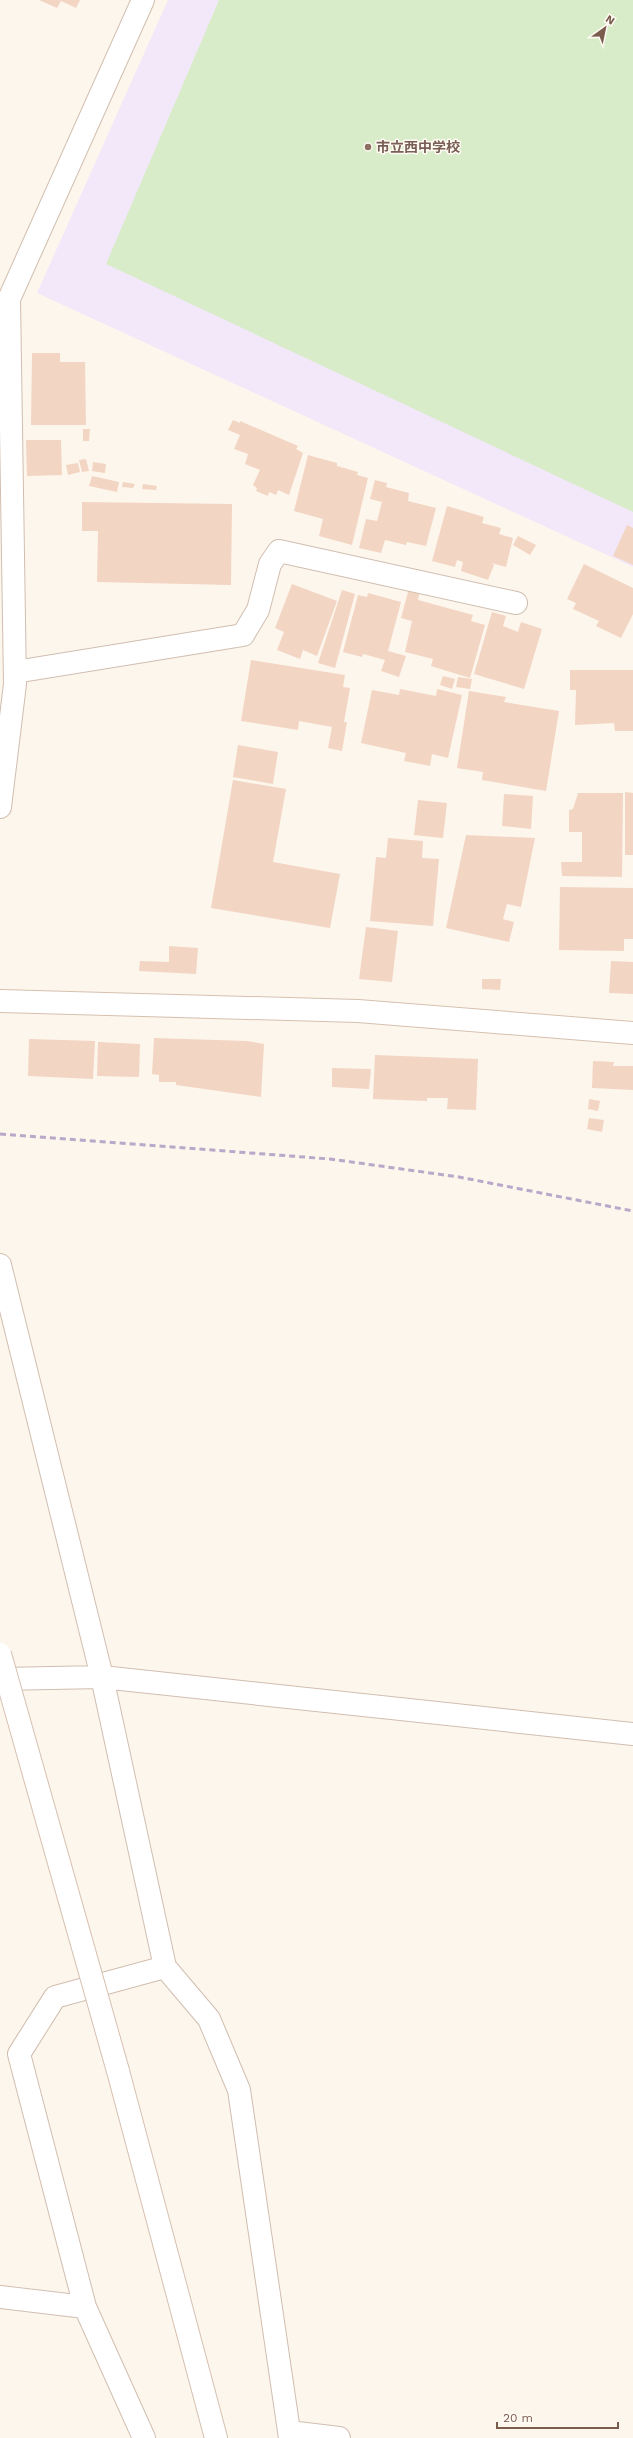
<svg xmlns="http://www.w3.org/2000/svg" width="633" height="2438" font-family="'Work Sans','Noto Sans JP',sans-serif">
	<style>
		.education { fill: #f3e8fa }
		.green { fill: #d8ecc9 }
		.building { fill: #f3d5c3 }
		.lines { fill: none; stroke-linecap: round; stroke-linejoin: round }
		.street-casing { stroke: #d1beb0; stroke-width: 24 }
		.secondary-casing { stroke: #d6c0b0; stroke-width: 24 }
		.street { stroke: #fff; stroke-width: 22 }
		.secondary { stroke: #fff; stroke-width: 22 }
		.rail { stroke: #b9a8c9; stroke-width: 3; stroke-dasharray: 6 4; stroke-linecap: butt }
		.secondary-bridge-casing { stroke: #d6c0b0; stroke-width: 24; stroke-linecap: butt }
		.secondary-bridge { stroke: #fff; stroke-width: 22 }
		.education-dot { fill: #8d6e63; stroke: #fffaf3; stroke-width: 1.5 }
		.labels { text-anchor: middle; stroke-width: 3; stroke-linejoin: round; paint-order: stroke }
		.education-label { font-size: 14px; font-weight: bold; fill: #785e54; stroke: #fffaf3; text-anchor: start }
	</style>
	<rect width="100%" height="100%" fill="#fdf6ec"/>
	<path class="education" d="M 168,0 L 633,0 L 633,567 L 37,293 Z"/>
	<path class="green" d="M 219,0 L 633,0 L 633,512 L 106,264 Z"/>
	<path class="building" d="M 39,0 L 80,0 L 76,8 L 61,1 L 57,8 Z
		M 32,353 L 60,353 L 60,362 L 85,362 L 86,425 L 31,425 Z
		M 233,420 L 240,423 L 240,421 L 298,446 L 296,449 L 303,453 L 289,495 L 278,490 L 276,495 L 269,492 L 268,496 L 256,491 L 257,488 L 253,485 L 260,470 L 245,464 L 248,454 L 234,449 L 240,435 L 228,430 Z
		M 83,429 L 90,429 L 89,441 L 83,441 Z
		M 26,440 L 61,440 L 62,475 L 27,476 Z
		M 308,455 L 337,463 L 337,466 L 358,472 L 357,475 L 368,478 L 352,545 L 319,536 L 323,519 L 294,511 Z
		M 86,459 L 89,471 L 82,472 L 79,460 Z
		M 93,462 L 106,464 L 105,473 L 92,471 Z
		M 78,463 L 80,472 L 68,475 L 66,465 Z
		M 92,476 L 119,482 L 117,492 L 89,486 Z
		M 375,480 L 387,483 L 386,487 L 409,493 L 408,501 L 436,508 L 426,546 L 407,542 L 406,545 L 385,540 L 381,553 L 359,548 L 366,519 L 377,521 L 382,502 L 370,499 Z
		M 123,482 L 135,484 L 133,488 L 122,487 Z
		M 143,484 L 157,486 L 156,490 L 142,489 Z
		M 82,502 L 232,504 L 231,585 L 97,582 L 98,531 L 82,531 Z
		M 447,506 L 484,517 L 482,523 L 501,528 L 499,534 L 513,538 L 506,567 L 491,563 L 494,565 L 488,580 L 461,571 L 463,562 L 457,560 L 455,567 L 432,561 Z
		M 627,525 L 633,528 L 633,565 L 613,556 Z
		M 518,536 L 536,545 L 530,555 L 513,545 Z
		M 584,564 L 633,588 L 633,614 L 621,638 L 596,626 L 599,621 L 573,609 L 576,603 L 567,599 Z
		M 292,584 L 337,601 L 317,656 L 303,650 L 300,659 L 277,650 L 284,632 L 275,628 Z
		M 409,588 L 420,591 L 418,600 L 473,615 L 471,621 L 485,625 L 470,678 L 431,666 L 433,659 L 405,652 L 412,621 L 401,618 Z
		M 342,590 L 355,594 L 335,668 L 318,663 Z
		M 368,593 L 401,602 L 388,651 L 406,656 L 399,677 L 381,671 L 385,660 L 363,654 L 362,657 L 343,652 L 358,595 L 367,597 Z
		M 492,612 L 506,616 L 503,626 L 518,632 L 521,622 L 542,629 L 524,689 L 474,674 Z
		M 251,660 L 345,675 L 343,687 L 350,688 L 344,722 L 347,722 L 342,751 L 328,748 L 332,727 L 299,721 L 298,730 L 241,721 Z
		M 570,670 L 633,670 L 633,731 L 615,731 L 614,723 L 575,725 L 576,690 L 570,690 Z
		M 443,676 L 455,679 L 452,689 L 440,685 Z
		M 458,677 L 472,679 L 470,689 L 456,687 Z
		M 400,689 L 436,696 L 437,689 L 462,695 L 448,758 L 432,754 L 430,766 L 404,761 L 406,753 L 361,743 L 372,690 L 399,695 Z
		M 469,691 L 506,697 L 504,702 L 559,711 L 546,791 L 482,780 L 483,772 L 457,768 Z
		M 238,745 L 278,752 L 273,784 L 233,777 Z
		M 233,780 L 286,789 L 273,862 L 340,874 L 330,928 L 211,908 Z
		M 625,792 L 633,793 L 633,855 L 625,855 Z
		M 578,793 L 623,793 L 622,877 L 562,876 L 561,862 L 582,862 L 582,832 L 569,832 L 569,810 L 573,809 Z
		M 504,794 L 533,796 L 531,829 L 502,826 Z
		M 418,800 L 447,803 L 443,838 L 414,835 Z
		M 466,835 L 535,838 L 521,907 L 507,904 L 503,919 L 514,922 L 509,942 L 446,928 Z
		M 388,838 L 423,841 L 422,858 L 439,859 L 433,926 L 370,921 L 376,857 L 386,858 Z
		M 560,887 L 633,888 L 633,939 L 624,939 L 624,951 L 559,950 Z
		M 366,927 L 398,931 L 392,982 L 359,979 Z
		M 169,946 L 198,948 L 196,974 L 139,971 L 140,961 L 169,962 Z
		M 611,961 L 633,962 L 633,994 L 609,993 Z
		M 482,979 L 501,979 L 500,990 L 482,989 Z
		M 154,1038 L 247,1041 L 264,1044 L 261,1097 L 176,1085 L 176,1082 L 159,1082 L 159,1075 L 152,1074 Z
		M 29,1039 L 95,1041 L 93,1079 L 28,1076 Z
		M 98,1042 L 140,1044 L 139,1077 L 97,1076 Z
		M 375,1055 L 478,1059 L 476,1110 L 447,1109 L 448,1098 L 427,1098 L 427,1101 L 373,1099 Z
		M 593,1061 L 614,1062 L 613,1066 L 633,1066 L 633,1090 L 592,1088 Z
		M 332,1068 L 371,1069 L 369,1089 L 332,1087 Z
		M 589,1099 L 600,1101 L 598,1111 L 588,1109 Z
		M 589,1118 L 604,1120 L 602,1132 L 587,1129 Z"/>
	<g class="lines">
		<g class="street-casing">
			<path id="street" d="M 15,672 L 243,635 L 258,610 L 270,564 L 279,551 L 516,603
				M 0,807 L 15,684 L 9,299 L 143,0
				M 0,1265 L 102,1677 L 165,1967 L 209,2019 L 239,2090 L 290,2438
				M 0,1679 L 102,1677 L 633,1734
				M 0,2297 L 85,2307
				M 289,2432 L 339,2438
				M 144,2438 L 85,2307 L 19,2054 L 55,1997 L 165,1967"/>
		</g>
		<g class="secondary-casing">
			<path id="secondary" d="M 0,1001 L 358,1011 L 633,1033
				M 118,2071 L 216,2438"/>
		</g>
		<use href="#street" class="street"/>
		<use href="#secondary" class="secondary"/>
		<path class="rail" d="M 0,1134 L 330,1159 L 459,1177 L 633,1211"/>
		<g class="secondary-bridge-casing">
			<path id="secondary-bridge" d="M 0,1654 L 118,2071"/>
		</g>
		<use href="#secondary-bridge" class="secondary-bridge"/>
	</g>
	<circle class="education-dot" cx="368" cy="147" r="4"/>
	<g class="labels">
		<g class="education-label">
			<text x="376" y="152">市立西中学校</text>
		</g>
	</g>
	<g transform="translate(605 28) rotate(33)" stroke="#fffaf3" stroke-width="3" paint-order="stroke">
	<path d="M0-3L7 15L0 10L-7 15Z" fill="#7a5c4d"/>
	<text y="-6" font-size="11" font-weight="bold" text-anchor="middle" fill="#7a5c4d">N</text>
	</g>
	<path d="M497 2422v6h121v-6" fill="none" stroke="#7a5c4d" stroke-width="2"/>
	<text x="503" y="2422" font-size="12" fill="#7a5c4d" stroke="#fffaf3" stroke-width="3" paint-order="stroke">20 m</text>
</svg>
